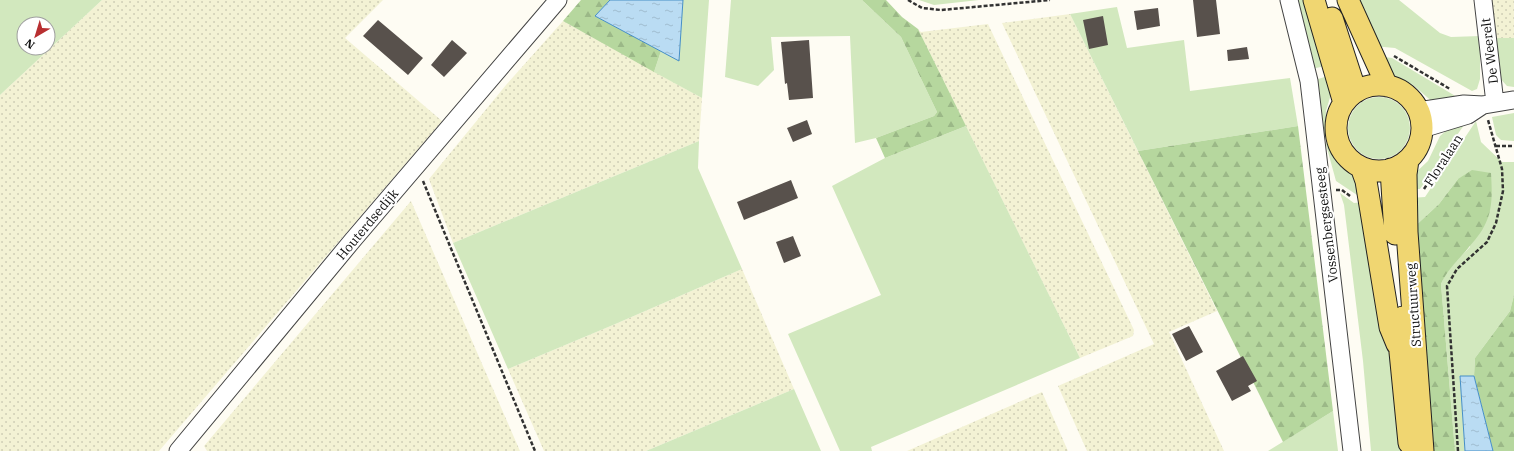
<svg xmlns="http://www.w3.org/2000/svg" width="1514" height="451" font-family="'IBM Plex Serif',serif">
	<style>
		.farmland { fill: url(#farmland-dots) }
		.grass { fill: #d2e8be; fill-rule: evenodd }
		.forest { fill: url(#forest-firs) }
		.water { fill: url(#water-ripples); stroke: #458ec6 }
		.building { fill: #58514c }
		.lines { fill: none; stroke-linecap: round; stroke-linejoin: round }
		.minor-casing { stroke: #434343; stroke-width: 19 }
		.major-casing { stroke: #212121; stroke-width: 23 }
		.path { stroke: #323232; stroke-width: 2.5; stroke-dasharray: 4 2; stroke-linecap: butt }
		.minor { stroke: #fff; stroke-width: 17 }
		.major { stroke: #f0d671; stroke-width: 21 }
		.labels { text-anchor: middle; stroke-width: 4; stroke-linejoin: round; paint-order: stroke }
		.street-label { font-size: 13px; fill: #101010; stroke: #fff }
	</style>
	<defs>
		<pattern id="farmland-dots" width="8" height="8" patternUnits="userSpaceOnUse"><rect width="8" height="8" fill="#f3f2d4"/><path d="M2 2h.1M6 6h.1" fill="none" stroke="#cfceb5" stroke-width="1.8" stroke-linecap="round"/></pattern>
		<pattern id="forest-firs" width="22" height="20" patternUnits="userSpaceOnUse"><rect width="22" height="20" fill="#b6d79e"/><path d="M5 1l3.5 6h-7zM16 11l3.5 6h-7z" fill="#9bb887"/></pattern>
		<pattern id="water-ripples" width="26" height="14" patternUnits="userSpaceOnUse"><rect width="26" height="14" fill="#badcf3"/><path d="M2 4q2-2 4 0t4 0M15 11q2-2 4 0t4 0" fill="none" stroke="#9fbccf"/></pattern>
	</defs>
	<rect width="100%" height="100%" fill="#fefcf3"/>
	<path class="farmland" d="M 102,0 L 383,0 L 345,38 L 442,121 L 159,451 L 0,451 L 0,95 Z
		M 1492,0 L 1514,0 L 1514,38 L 1493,38 Z
		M 1070,14 L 1217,311 L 1169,332 L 1224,451 L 1087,451 L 1058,386 L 1154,344 L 1002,23 Z
		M 563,21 L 702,98 L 699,141 L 453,243 L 429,179 L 506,85 Z
		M 988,24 L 1134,330 L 1133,336 L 1080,358 L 918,29 L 921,32 Z
		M 411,201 L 520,451 L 207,451 L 204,446 Z
		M 742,269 L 794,389 L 646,451 L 544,451 L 508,369 L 613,325 Z
		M 1042,392 L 1068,451 L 907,451 Z"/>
	<path class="grass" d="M 0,0 L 102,0 L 0,95 ZM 24,24 L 48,24 L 48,48 L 24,48 Z
		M 683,0 L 709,0 L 702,98 L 654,72 L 661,51 L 679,60 Z
		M 731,0 L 862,0 L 901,37 L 937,112 L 934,116 L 876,138 L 855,143 L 850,36 L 771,37 L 774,70 L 758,86 L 725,77 Z
		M 919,0 L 979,0 L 934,5 Z
		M 1293,0 L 1310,0 L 1329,65 L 1312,69 Z
		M 1354,0 L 1399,0 L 1440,33 L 1451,37 L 1480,36 L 1480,79 L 1477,89 L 1472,91 L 1395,48 L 1384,47 L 1375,48 Z
		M 1117,7 L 1127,48 L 1184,40 L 1190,91 L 1290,78 L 1298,126 L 1138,151 L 1070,14 Z
		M 1493,38 L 1514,38 L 1514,87 L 1507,86 L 1497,75 Z
		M 1384,57 L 1392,58 L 1462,100 L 1435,104 L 1413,85 L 1393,76 Z
		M 1331,75 L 1331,94 L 1326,111 L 1325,141 L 1336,160 L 1358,180 L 1363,194 L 1357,195 L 1336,181 L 1325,141 L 1315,80 Z
		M1348 128a31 31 0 1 1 62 0a31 31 0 1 1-62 0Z
		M 1514,113 L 1514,141 L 1501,140 L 1496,135 L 1492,117 Z
		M 1476,121 L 1481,142 L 1502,162 L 1514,162 L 1514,295 L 1510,311 L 1475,358 L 1474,376 L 1460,376 L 1465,451 L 1455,451 L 1441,284 L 1447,271 L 1470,247 L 1458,179 L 1439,204 L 1412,229 L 1410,198 L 1425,197 Z
		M 1464,125 L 1420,189 L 1412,189 L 1412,176 L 1428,161 L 1440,136 L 1447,130 Z
		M 966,126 L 1080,358 L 871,447 L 872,451 L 840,451 L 788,334 L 881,295 L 832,186 L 885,158 Z
		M 699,141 L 698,168 L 742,269 L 613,325 L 508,369 L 453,243 Z
		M 1340,193 L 1354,203 L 1364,202 L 1391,348 L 1401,451 L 1371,451 L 1363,361 L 1344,205 Z
		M 794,389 L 821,451 L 646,451 Z
		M 1333,411 L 1338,451 L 1268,451 Z"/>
	<path class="forest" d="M 581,0 L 610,0 L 595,16 L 661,51 L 654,72 L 563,21 Z
		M 862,0 L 886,0 L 902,17 L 918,29 L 966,126 L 885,158 L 876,138 L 934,116 L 937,112 L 901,37 Z
		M 1298,126 L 1333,411 L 1283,442 L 1138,151 Z
		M 1472,170 L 1491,173 C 1493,206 1492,222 1469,247 C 1459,260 1448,268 1441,284 L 1455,451 L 1428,451 L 1412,229 L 1439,204 L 1458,179 Z
		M 1514,295 L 1514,451 L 1493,451 L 1474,376 L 1475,358 L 1510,311 Z"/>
	<path class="water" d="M 610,0 L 683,0 L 679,61 L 595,16 Z
		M 1460,376 L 1474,376 L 1493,451 L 1465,451 Z"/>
	<path class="building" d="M 1193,0 L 1216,0 L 1220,34 L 1197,37 Z
		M 1158,8 L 1160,26 L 1137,30 L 1134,11 Z
		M 1103,16 L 1108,45 L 1089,49 L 1083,20 Z
		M 378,20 L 423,58 L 408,75 L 363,36 Z
		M 452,40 L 467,53 L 444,77 L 431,65 Z
		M 809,40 L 813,98 L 789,100 L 787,83 L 785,84 L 781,42 Z
		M 1247,47 L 1249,59 L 1228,61 L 1227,50 Z
		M 807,120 L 812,134 L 793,142 L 787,128 Z
		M 791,180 L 798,198 L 744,220 L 737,202 Z
		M 793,236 L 801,256 L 784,263 L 776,242 Z
		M 1189,326 L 1203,352 L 1186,361 L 1172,334 Z
		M 1243,356 L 1257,381 L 1248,386 L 1251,391 L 1232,401 L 1216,371 Z"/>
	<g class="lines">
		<g class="minor-casing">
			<path id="minor" d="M 1289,0 L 1309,81 L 1352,451
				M 1483,0 L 1495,103
				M 1418,111 L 1464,104 L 1483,105 L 1514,100
				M 1422,129 L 1468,115 L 1483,105
				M 178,451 L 352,241 L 558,0"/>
		</g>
		<g class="major-casing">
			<path id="major" d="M 1314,0 L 1344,103
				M 1348,0 L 1387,86
				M 1332,18 L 1356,92
				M1336 128a43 43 0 1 1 86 0a43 43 0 1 1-86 0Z
				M 1408,160 L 1406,174 L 1407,232 L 1423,451
				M 1361,167 L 1366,181 L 1390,327 L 1397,344
				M 1391,169 L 1395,234
				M 1403,317 L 1400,352 L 1409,443"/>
		</g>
		<path class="path" d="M 908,0 L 922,8 L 941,10 L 1050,0
			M 1394,56 L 1450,89
			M 1496,146 L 1514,146
			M 423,181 L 535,451
			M 1424,189 L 1460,134
			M 1336,190 L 1342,190 L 1350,196
			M 1458,451 L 1447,286 L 1457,269 L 1487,242 L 1496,223 L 1503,191 L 1502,169 L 1488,120"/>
		<use href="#minor" class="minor"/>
		<use href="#major" class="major"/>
	</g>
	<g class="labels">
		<g class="street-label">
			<text transform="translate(1489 51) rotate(-97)" y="5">De Weerelt</text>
			<text transform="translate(1443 160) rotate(-57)" y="5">Floralaan</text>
			<text transform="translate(367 224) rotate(-50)" y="5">Houterdsedijk</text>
			<text transform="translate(1326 225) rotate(-97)" y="5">Vossenbergsesteeg</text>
			<text transform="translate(1413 305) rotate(-94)" y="5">Structuurweg</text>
		</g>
	</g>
	<g transform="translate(36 36) rotate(218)"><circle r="19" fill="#ffffff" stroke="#9f9f9f"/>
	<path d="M0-3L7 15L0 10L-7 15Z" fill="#b82f31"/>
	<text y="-6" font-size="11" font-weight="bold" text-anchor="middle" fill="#101010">N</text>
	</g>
</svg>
